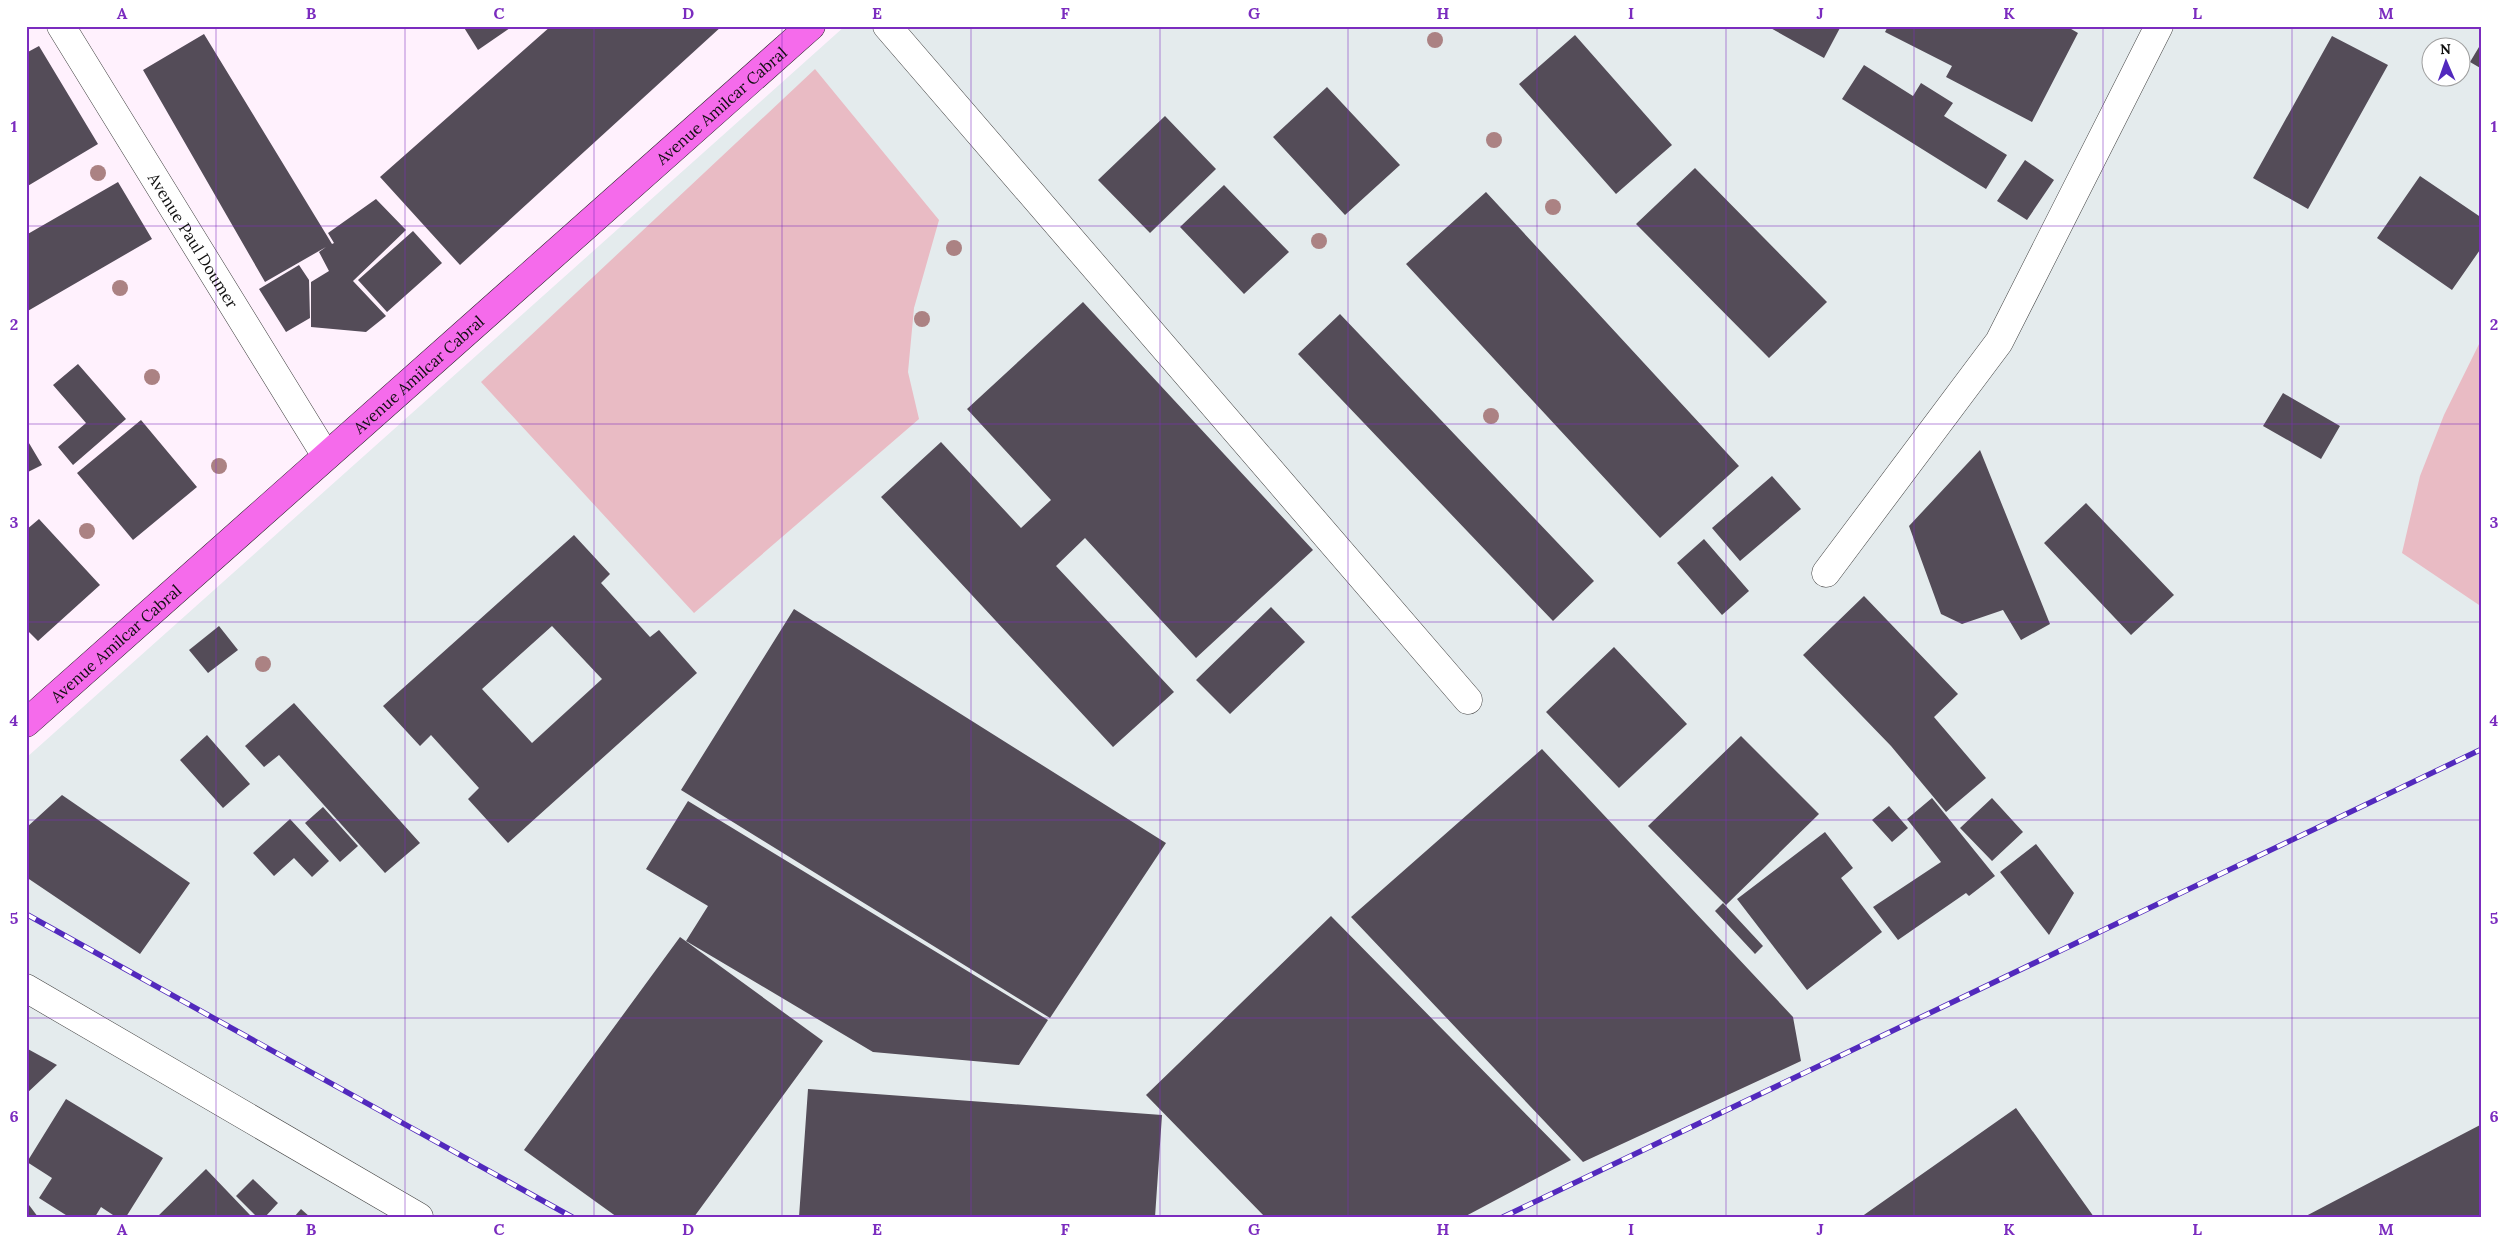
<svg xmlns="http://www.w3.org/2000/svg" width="2508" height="1243" font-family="Lora,serif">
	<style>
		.industrial { fill: #e4ebed; fill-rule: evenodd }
		.green { fill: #e9bbc4 }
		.building { fill: #544c58; fill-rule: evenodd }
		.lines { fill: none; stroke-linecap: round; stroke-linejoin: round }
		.minor-casing { stroke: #424242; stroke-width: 29 }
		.major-casing { stroke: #202020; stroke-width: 29 }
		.minor { stroke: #fff; stroke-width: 28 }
		.major { stroke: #f56beb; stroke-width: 28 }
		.rail-casing { stroke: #5229bd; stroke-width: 5.5 }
		.rail { stroke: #fff; stroke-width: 4; stroke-dasharray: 11; stroke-linecap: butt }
		.tree { fill: #ab8283 }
		.grid { fill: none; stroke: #7b2cbf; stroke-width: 1; stroke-opacity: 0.55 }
		.labels { text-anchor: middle; stroke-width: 5; stroke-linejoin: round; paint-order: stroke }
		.street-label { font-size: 16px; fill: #0f0f0f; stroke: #fff }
		.neatline { fill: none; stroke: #7b2cbf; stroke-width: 2 }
		.grid-label { font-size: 16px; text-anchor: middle; font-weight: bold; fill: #7b2cbf }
	</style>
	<rect width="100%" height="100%" fill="#fff1fd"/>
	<path class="industrial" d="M 845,26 L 2482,26 L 2482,1217 L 26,1217 L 26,758 ZM 2430,48 L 2460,48 L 2460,78 L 2430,78 Z"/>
	<path class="green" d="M 815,69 L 939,220 L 914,308 L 908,372 L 919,419 L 694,613 L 481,382 Z
		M 2482,338 L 2482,607 L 2402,553 L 2420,476 L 2444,415 Z"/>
	<path class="building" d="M 463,26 L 513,26 L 478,50 Z
		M 551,26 L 722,26 L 460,265 L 380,177 Z
		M 1767,26 L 1841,26 L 1824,58 Z
		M 1888,26 L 2066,26 L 2078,33 L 2032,122 L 1946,77 L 1952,66 L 1885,32 Z
		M 204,34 L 332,244 L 334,243 L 328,233 L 376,199 L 406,230 L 353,281 L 386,316 L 366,332 L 311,327 L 311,282 L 329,271 L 319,252 L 326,247 L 265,282 L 143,70 Z
		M 1575,35 L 1672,145 L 1616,194 L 1519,84 Z
		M 2332,36 L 2388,65 L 2308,209 L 2253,178 Z
		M 2482,42 L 2482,69 L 2470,62 Z
		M 39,46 L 98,144 L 26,187 L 26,53 Z
		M 1864,65 L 1913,96 L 1921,83 L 1953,103 L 1944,116 L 2007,155 L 1986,189 L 1842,99 Z
		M 1327,87 L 1400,165 L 1345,215 L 1273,137 Z
		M 1165,116 L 1216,169 L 1150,233 L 1098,180 Z
		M 2025,160 L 2054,180 L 2027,220 L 1997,201 Z
		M 1695,168 L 1827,302 L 1769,358 L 1636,224 Z
		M 2420,176 L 2482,218 L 2482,247 L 2452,290 L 2377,238 Z
		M 118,182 L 152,239 L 26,312 L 26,235 Z
		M 1224,185 L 1289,252 L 1244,294 L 1180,227 Z
		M 1486,192 L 1739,466 L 1660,538 L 1406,264 Z
		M 413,231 L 442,263 L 387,312 L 358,280 Z
		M 299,265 L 309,280 L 310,318 L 286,332 L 259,289 Z
		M 1083,302 L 1313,550 L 1196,658 L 1085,538 L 1056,566 L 1174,692 L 1113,747 L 881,497 L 941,442 L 1021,528 L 1051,500 L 967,409 Z
		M 1340,314 L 1594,581 L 1553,621 L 1298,354 Z
		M 78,364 L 126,419 L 73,465 L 58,447 L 86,423 L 53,385 Z
		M 2283,393 L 2340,426 L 2321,459 L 2263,426 Z
		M 141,420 L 197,487 L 133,540 L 77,473 Z
		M 26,438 L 42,465 L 26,473 Z
		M 1980,450 L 2050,624 L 2021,640 L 2003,610 L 1962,624 L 1941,614 L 1909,526 Z
		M 1772,476 L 1801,509 L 1740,561 L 1712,528 Z
		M 2086,503 L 2174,595 L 2131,635 L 2044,543 Z
		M 39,519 L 100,585 L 38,641 L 26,629 L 26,530 Z
		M 574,535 L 610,574 L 601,583 L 650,637 L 659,630 L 697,673 L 508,843 L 468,799 L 479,788 L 431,735 L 420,746 L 383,706 ZM 552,626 L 602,679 L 532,743 L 482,689 Z
		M 1704,539 L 1749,591 L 1722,615 L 1677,563 Z
		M 1864,596 L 1958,694 L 1934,717 L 1986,778 L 1946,812 L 1891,746 L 1803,655 Z
		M 1271,607 L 1305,642 L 1230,714 L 1196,680 Z
		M 794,609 L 1166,843 L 1050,1018 L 681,790 Z
		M 219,626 L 238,650 L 208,673 L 189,650 Z
		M 1614,647 L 1687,724 L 1619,788 L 1546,712 Z
		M 294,703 L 420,843 L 385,873 L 279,755 L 264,767 L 245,746 Z
		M 207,735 L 250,784 L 223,808 L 180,760 Z
		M 1741,736 L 1819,814 L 1726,905 L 1648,826 Z
		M 1542,749 L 1793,1017 L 1801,1061 L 1583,1162 L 1351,917 Z
		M 62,795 L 190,883 L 140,954 L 26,877 L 26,828 Z
		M 1932,798 L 1995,876 L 1969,896 L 1966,893 L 1898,940 L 1873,907 L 1941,862 L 1907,819 Z
		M 1992,798 L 2023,832 L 1992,861 L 1960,828 Z
		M 688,801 L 1048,1020 L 1019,1065 L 873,1052 L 686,941 L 708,906 L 646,869 Z
		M 1889,806 L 1908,828 L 1892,842 L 1872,820 Z
		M 323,807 L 358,846 L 340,862 L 305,823 Z
		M 290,819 L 329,861 L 312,877 L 294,858 L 274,876 L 253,853 Z
		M 1825,832 L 1853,868 L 1841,878 L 1882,932 L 1807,990 L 1737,899 Z
		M 2036,844 L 2074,893 L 2049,935 L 2000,872 Z
		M 1723,903 L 1763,946 L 1755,954 L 1715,911 Z
		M 1331,916 L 1571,1160 L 1464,1217 L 1265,1217 L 1146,1095 Z
		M 680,937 L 823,1041 L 694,1217 L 617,1217 L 524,1150 Z
		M 26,1048 L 57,1065 L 26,1094 Z
		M 808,1089 L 1162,1115 L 1155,1217 L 799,1217 Z
		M 66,1099 L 163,1158 L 126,1217 L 116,1217 L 101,1207 L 95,1217 L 69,1217 L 39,1198 L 52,1178 L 27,1162 Z
		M 2016,1108 L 2094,1217 L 1861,1217 Z
		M 2482,1124 L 2482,1217 L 2304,1217 Z
		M 206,1169 L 250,1215 L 248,1217 L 157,1217 Z
		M 253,1179 L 278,1203 L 265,1217 L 257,1217 L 236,1196 Z
		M 26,1201 L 38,1217 L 26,1217 Z
		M 301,1209 L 310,1217 L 294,1217 Z"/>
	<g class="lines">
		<g class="minor-casing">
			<g id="minor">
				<path id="s1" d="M 61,26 L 326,456"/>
				<path d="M 887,26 L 1468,700"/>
				<path d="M 1826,573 L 1999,342 L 2159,26"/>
				<path d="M 26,988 L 419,1217"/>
			</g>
		</g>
		<g class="major-casing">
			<g id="major">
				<path id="s2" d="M 26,723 L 811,26"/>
			</g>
		</g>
		<use href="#minor" class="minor"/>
		<use href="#major" class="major"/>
		<g class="rail-casing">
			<path id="rail" d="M 26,914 L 572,1217
				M 1503,1217 L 2482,749"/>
		</g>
		<use href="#rail" class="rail"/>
	</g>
	<g class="tree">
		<circle cx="1435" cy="40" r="8"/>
		<circle cx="1494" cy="140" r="8"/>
		<circle cx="98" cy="173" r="8"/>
		<circle cx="1553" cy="207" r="8"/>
		<circle cx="1319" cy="241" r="8"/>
		<circle cx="954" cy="248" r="8"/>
		<circle cx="120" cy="288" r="8"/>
		<circle cx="922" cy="319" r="8"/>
		<circle cx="152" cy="377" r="8"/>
		<circle cx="1491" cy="416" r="8"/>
		<circle cx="219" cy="466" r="8"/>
		<circle cx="87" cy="531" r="8"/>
		<circle cx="263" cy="664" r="8"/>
	</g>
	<path class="grid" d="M 216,26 L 216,1217M 405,26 L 405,1217M 594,26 L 594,1217M 782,26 L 782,1217M 971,26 L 971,1217M 1160,26 L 1160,1217M 1348,26 L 1348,1217M 1537,26 L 1537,1217M 1726,26 L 1726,1217M 1914,26 L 1914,1217M 2103,26 L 2103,1217M 2292,26 L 2292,1217M 26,226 L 2482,226M 26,424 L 2482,424M 26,622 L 2482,622M 26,820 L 2482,820M 26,1018 L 2482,1018"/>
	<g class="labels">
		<g class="street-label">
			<text dy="6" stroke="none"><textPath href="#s2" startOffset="930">Avenue Amilcar Cabral</textPath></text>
			<text dy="6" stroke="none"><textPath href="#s1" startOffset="252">Avenue Paul Doumer</textPath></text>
			<text dy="6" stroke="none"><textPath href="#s2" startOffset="525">Avenue Amilcar Cabral</textPath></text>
			<text dy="6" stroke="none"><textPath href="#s2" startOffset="120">Avenue Amilcar Cabral</textPath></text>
		</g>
	</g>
	<rect width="2508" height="1243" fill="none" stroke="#ffffff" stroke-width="55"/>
	<g transform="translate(2446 62) rotate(358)"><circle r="24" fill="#ffffff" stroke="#9f9f9f"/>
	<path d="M0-4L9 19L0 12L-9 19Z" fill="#5229bd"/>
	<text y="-8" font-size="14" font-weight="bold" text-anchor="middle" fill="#0f0f0f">N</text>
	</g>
	<rect x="28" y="28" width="2452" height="1188" class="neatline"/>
	<g class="grid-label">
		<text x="122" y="19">A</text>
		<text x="311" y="19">B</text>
		<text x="499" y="19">C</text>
		<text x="688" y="19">D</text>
		<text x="877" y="19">E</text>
		<text x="1065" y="19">F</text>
		<text x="1254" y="19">G</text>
		<text x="1443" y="19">H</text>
		<text x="1631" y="19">I</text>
		<text x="1820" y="19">J</text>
		<text x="2009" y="19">K</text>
		<text x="2197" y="19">L</text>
		<text x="2386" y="19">M</text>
		<text x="14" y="132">1</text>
		<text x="2494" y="132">1</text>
		<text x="14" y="330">2</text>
		<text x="2494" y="330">2</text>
		<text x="14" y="528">3</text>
		<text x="2494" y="528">3</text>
		<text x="14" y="726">4</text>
		<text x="2494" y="726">4</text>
		<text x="14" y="924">5</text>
		<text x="2494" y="924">5</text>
		<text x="14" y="1122">6</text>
		<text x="2494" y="1122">6</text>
		<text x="122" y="1235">A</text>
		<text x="311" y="1235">B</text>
		<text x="499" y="1235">C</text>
		<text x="688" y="1235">D</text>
		<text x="877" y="1235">E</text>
		<text x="1065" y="1235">F</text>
		<text x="1254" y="1235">G</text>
		<text x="1443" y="1235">H</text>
		<text x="1631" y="1235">I</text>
		<text x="1820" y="1235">J</text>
		<text x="2009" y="1235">K</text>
		<text x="2197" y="1235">L</text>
		<text x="2386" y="1235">M</text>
	</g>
</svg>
